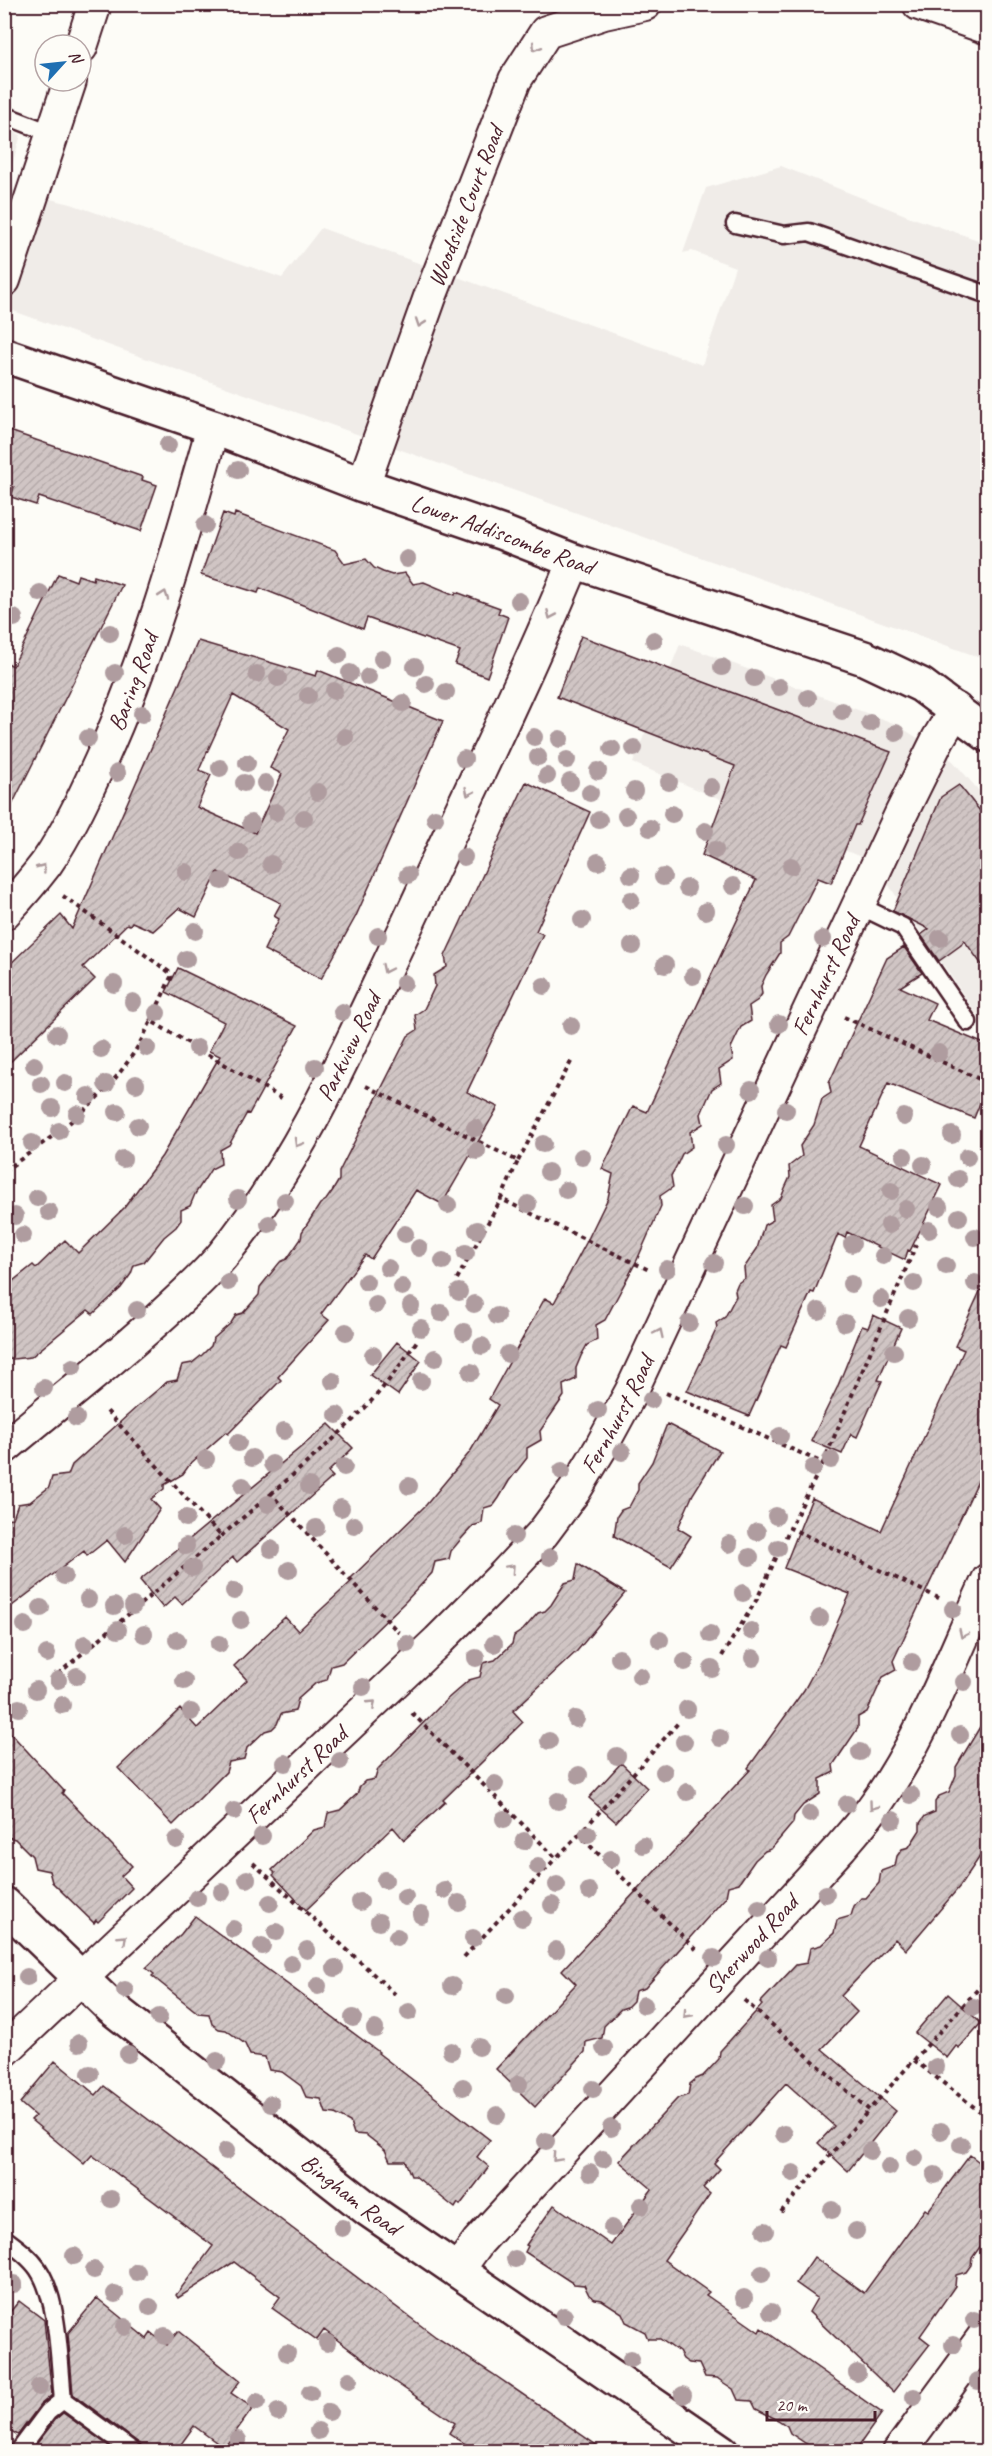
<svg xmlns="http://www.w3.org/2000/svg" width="992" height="2456" font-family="Caveat,sans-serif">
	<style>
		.built { fill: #f0ece8 }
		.building { fill: url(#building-hatch); stroke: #4a1f2b; stroke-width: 1.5; fill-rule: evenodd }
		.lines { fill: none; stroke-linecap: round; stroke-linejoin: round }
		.lane-casing { stroke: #4a1f2b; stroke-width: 21 }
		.street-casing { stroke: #4a1f2b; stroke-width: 36 }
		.secondary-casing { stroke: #4a1f2b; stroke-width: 38 }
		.primary-casing { stroke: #4a1f2b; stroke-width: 38 }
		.path { stroke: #4a1f2b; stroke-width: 4; stroke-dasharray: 4.5 4.5; stroke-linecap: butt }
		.lane { stroke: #fdfcf7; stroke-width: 16 }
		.street { stroke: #fdfcf7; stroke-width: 32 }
		.secondary { stroke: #fdfcf7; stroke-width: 33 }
		.primary { stroke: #fdfcf7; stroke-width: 33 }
		.tree { fill: #af9c9f }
		.oneway { stroke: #ac999b }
		.labels { text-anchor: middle; stroke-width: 4.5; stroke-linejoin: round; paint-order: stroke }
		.street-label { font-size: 24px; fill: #4a1f2b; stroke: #fdfcf7 }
	</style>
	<defs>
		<pattern id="building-hatch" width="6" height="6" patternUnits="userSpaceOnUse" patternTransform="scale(1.5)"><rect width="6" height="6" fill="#d0c5c4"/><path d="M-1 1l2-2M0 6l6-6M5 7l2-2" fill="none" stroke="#b4a9a9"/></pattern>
	</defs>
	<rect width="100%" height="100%" fill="#fdfcf7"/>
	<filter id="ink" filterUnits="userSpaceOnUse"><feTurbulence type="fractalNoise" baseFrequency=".0167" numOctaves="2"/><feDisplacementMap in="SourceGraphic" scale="12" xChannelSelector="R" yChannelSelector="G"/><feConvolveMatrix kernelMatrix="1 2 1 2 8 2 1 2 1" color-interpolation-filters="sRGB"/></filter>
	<g filter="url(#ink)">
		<path class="built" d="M 5,128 L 21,135 L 5,187 Z
			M 781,166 L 913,218 L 987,243 L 987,660 L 5,308 L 5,188 L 71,204 L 282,278 L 321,228 L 702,365 L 735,267 L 692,251 L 683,253 L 706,188 Z
			M 680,644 L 896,724 L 953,761 L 987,800 L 987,1029 L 873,862 L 633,763 Z"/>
		<path class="building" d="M 4,429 L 143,477 L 142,480 L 157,485 L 141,531 L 39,497 L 36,505 L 11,497 L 14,487 L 4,484 Z
			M 223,513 L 234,517 L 235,513 L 335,550 L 345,564 L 366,559 L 374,568 L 383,572 L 392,575 L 405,573 L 413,584 L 424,582 L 455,595 L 456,592 L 500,608 L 498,613 L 508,617 L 487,677 L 455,664 L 460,651 L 367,618 L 363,629 L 260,588 L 258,593 L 201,575 Z
			M 58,574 L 76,581 L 78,575 L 93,580 L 94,576 L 122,585 L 4,821 L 4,661 L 13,666 Z
			M 581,636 L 891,752 L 858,825 L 855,825 L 831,883 L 818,878 L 788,937 L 780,943 L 780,953 L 766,975 L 761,986 L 762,994 L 758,1000 L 749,1006 L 751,1021 L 741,1027 L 731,1048 L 733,1060 L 719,1069 L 721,1083 L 712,1089 L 707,1100 L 701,1114 L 703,1124 L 690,1132 L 692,1147 L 682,1154 L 677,1165 L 671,1176 L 673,1187 L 660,1196 L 661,1206 L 637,1260 L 605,1320 L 596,1325 L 597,1340 L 587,1345 L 581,1356 L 576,1368 L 576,1379 L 563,1385 L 564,1396 L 540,1431 L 541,1440 L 527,1448 L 527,1458 L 509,1481 L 499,1498 L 494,1505 L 484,1508 L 482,1523 L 473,1526 L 462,1538 L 451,1551 L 449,1559 L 435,1562 L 432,1573 L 406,1601 L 342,1663 L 331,1666 L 327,1680 L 316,1683 L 298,1699 L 295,1711 L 281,1714 L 277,1724 L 272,1729 L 265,1731 L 247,1748 L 244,1759 L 229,1762 L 226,1772 L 173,1825 L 118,1768 L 180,1709 L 197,1728 L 247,1680 L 234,1666 L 285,1617 L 298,1631 L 353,1580 L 351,1578 L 426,1505 L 470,1452 L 498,1405 L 489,1399 L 545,1298 L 554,1303 L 586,1243 L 608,1198 L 613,1174 L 602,1169 L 633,1106 L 647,1112 L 756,880 L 702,855 L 735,766 L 557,697 Z
			M 198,641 L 316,676 L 318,670 L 443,721 L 356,916 L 321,979 L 264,950 L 279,919 L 274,916 L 281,903 L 218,872 L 196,917 L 179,908 L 153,931 L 132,922 L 130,925 L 127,924 L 83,967 L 95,979 L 4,1068 L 4,970 L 61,915 L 72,929 ZM 233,695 L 289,729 L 270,768 L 282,774 L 255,833 L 197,807 L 211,775 L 199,770 Z
			M 526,782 L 590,812 L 536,931 L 543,934 L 467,1092 L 498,1107 L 442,1204 L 416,1190 L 371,1259 L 365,1255 L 321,1314 L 329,1320 L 278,1377 L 281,1380 L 228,1434 L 226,1432 L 190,1464 L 183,1474 L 164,1485 L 164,1489 L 151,1499 L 160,1509 L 125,1562 L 107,1540 L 87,1556 L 84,1551 L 4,1612 L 4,1519 L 13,1518 L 18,1504 L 30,1502 L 49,1487 L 52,1477 L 68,1475 L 72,1465 L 137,1407 L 167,1382 L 177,1380 L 182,1365 L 192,1363 L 202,1355 L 211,1346 L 213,1339 L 231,1323 L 236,1315 L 243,1313 L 259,1295 L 260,1287 L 280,1262 L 287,1259 L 301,1239 L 302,1232 L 320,1204 L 326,1200 L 333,1190 L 339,1180 L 339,1172 L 408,1036 L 417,1030 L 415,1015 L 424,1009 L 435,986 L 434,975 L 447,967 L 445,956 Z
			M 959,785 L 980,811 L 987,825 L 987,972 L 964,940 L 961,945 L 939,961 L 921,935 L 929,929 L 893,911 L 941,797 Z
			M 904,947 L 922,973 L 900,987 L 935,1003 L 927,1020 L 987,1045 L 987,1086 L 974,1118 L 888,1083 L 859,1146 L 942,1185 L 910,1251 L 908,1250 L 905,1260 L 847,1232 L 845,1238 L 838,1234 L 814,1293 L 811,1292 L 786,1347 L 781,1345 L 749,1416 L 687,1391 L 717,1328 L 716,1323 L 725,1317 L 736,1296 L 735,1290 L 738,1283 L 745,1278 L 744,1268 L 757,1249 L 764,1225 L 773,1220 L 771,1205 L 781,1198 L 785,1188 L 790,1177 L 789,1166 L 802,1156 L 800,1146 L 814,1125 L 822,1099 L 831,1093 L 829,1083 L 887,958 Z
			M 178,968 L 297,1026 L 249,1114 L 247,1113 L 229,1145 L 220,1150 L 221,1164 L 211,1169 L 195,1194 L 190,1206 L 181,1210 L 181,1220 L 176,1227 L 164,1237 L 144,1262 L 134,1265 L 131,1274 L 121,1288 L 93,1314 L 88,1310 L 31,1357 L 4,1360 L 4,1288 L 33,1265 L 36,1268 L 65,1240 L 78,1253 L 124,1208 L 162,1156 L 220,1056 L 209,1051 L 224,1022 L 166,992 Z
			M 987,1276 L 987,1462 L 893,1661 L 896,1670 L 883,1677 L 867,1712 L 858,1717 L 858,1728 L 833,1765 L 834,1772 L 820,1779 L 820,1794 L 803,1805 L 794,1816 L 793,1823 L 771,1849 L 765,1851 L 755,1860 L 739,1883 L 728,1886 L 726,1897 L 645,1988 L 635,1991 L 633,2001 L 627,2007 L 621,2009 L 604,2026 L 602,2038 L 586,2042 L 585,2052 L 535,2107 L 496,2069 L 576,1984 L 562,1970 L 750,1770 L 748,1768 L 804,1690 L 822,1657 L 850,1594 L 784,1568 L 812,1498 L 881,1531 L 964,1350 L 955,1346 Z
			M 873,1315 L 901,1328 L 878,1380 L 882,1381 L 857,1437 L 851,1434 L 842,1454 L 811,1441 L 837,1388 L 862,1326 L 868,1328 Z
			M 397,1342 L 421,1361 L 398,1395 L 370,1375 Z
			M 329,1424 L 353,1448 L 328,1472 L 333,1477 L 237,1562 L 233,1557 L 182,1604 L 175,1597 L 163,1608 L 140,1580 Z
			M 667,1424 L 720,1451 L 693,1494 L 678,1528 L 691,1536 L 671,1567 L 614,1536 L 617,1516 L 621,1510 L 629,1507 L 638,1490 L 638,1483 L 652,1462 Z
			M 578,1564 L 625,1593 L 577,1651 L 513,1711 L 523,1722 L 443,1800 L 445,1802 L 404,1840 L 393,1827 L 306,1910 L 273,1875 L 275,1873 L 272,1870 L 314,1830 L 325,1827 L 328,1813 L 340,1810 L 357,1794 L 360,1786 L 365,1781 L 375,1779 L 378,1769 L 445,1701 L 469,1680 L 480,1677 L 483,1663 L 495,1660 L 512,1644 L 514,1636 L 523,1630 L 538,1613 L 545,1611 L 551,1605 L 565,1583 L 575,1580 Z
			M 987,1715 L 987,1846 L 960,1886 L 906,1950 L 895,1939 L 841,1996 L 857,2012 L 822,2049 L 896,2111 L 848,2171 L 818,2143 L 834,2126 L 786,2083 L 714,2163 L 720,2169 L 703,2188 L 710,2194 L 664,2260 L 709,2292 L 706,2295 L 759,2332 L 761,2328 L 882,2413 L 855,2451 L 817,2451 L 790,2433 L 787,2426 L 778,2420 L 756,2409 L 752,2401 L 738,2400 L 733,2389 L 724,2383 L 717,2378 L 705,2377 L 699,2364 L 689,2363 L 683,2359 L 679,2352 L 660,2339 L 648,2339 L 645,2332 L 626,2322 L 622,2313 L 602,2300 L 595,2299 L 589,2295 L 584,2285 L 574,2284 L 525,2252 L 528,2246 L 526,2245 L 554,2205 L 611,2245 L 652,2189 L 619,2161 L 678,2098 L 688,2095 L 690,2084 L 696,2079 L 703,2076 L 719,2059 L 720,2051 L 762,2005 L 760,2003 L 796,1965 L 807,1963 L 810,1948 L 821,1945 L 834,1933 L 837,1920 L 851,1916 L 854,1906 L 861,1898 L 866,1898 L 879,1883 L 881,1871 L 895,1866 L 897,1856 L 902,1849 L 909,1847 L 920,1830 L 920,1823 L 925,1816 L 935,1812 L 935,1802 L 939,1796 L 949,1792 L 956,1775 L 956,1767 Z
			M 4,1726 L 64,1791 L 62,1793 L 132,1866 L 121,1876 L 132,1888 L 98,1922 L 96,1920 L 94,1923 L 52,1882 L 49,1871 L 35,1868 L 32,1856 L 15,1839 L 4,1836 Z
			M 621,1763 L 647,1788 L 616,1822 L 589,1798 Z
			M 195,1916 L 379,2052 L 378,2053 L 490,2140 L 477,2157 L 489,2167 L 460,2205 L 458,2203 L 455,2208 L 415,2176 L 411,2176 L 405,2161 L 390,2161 L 385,2150 L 366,2135 L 354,2134 L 350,2122 L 335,2114 L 326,2113 L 321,2099 L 306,2097 L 301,2086 L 282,2072 L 269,2070 L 265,2057 L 250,2055 L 245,2044 L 226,2030 L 219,2029 L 212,2024 L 209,2014 L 198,2013 L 152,1976 L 154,1974 L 146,1968 L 181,1934 Z
			M 948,1994 L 981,2023 L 959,2048 L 956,2046 L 947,2058 L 915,2033 Z
			M 55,2061 L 96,2095 L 104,2086 L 436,2337 L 493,2374 L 605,2451 L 476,2451 L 449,2433 L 455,2423 L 383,2374 L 324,2330 L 317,2340 L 272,2308 L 280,2297 L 234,2262 L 178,2298 L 176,2295 L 213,2246 L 92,2155 L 84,2164 L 31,2120 L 35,2116 L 20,2103 Z
			M 970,2155 L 987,2168 L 987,2237 L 972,2258 L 971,2265 L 966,2272 L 956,2275 L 955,2286 L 920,2336 L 930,2344 L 893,2392 L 809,2312 L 817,2298 L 796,2283 L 814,2257 L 864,2293 L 925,2209 L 928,2211 Z
			M 97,2298 L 147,2339 L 151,2333 L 167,2345 L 178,2331 L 240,2381 L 231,2393 L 253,2408 L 224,2448 L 194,2426 L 176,2451 L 144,2451 L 140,2444 L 73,2394 L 68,2333 Z
			M 19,2301 L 44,2320 L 52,2395 L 40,2405 L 18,2435 L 4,2427 L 4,2319 Z
			M 63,2413 L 116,2451 L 43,2451 L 35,2446 L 56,2419 Z"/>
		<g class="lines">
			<g class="lane-casing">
				<path id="lane" d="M 4,115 L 53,134
					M 735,224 L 784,235 L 809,232 L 988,295
					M 858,905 L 903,927 L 968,1022
					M 4,2238 C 16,2247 29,2256 38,2269 C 59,2300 59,2362 63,2400
					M 18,2452 L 48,2412 L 63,2400 L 134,2452"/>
			</g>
			<g class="street-casing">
				<g id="street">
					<path d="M 919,4 L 988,28"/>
					<path d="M 81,47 L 95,4"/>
					<path d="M 4,280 L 70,81"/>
					<path id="s1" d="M 363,485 L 430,297 L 515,80 L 546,32 L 604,13 L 645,4"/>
					<path id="s2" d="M 4,913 C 19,897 33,881 46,864 C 68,832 85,795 101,760 C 150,653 181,540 213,427"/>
					<path id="s3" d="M 4,1448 C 59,1402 116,1358 169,1309 C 187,1292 206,1275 222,1256 C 303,1158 353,1037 408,923 C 464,803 523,684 574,561"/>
					<path id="s4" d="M 4,2051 L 438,1641 L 505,1574 L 543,1533 L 575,1490 L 600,1449 L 631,1392 L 901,814 L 938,739 L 956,709"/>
					<path id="s5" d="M 457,2271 L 478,2242 L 840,1848 C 851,1835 862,1823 872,1809 C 921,1744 953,1655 988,1580"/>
					<path d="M 899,2452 L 988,2331"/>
				</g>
			</g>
			<g class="secondary-casing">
				<g id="secondary">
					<path id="s6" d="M 4,1904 L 112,2008 L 369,2210 L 722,2452"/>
				</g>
			</g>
			<g class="primary-casing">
				<g id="primary">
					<path id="s7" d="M 4,355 L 213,427 L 363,485 L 503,533 L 574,561 L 864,658 L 921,685 L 988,735"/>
				</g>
			</g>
			<path class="path" d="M 63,896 L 169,972 L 171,977 L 151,1021
				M 844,1017 L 988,1083
				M 366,1086 L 518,1161 L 501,1199 L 649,1270
				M 988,1099 L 988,1103
				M 518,1161 L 572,1060
				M 4,1171 C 51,1138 99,1105 131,1057 C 139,1046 145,1033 151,1021 L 285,1100
				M 457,1279 L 501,1199
				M 666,1393 L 823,1463 L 790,1528 L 943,1600
				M 823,1463 L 916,1245
				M 271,1494 C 312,1458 356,1422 389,1380 C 400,1366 409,1352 419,1338
				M 221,1536 L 271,1494 L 399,1633
				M 722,1656 L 757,1599 L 790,1528
				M 58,1674 L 221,1536 L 105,1409
				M 412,1713 L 556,1858 L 579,1835 L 698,1951
				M 579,1835 L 678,1723
				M 253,1863 L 395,1994
				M 464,1957 L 556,1858
				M 744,2000 L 869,2110 L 914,2060 L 988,2118
				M 914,2060 L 988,1978
				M 781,2212 L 869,2110"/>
			<use href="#lane" class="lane"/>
			<use href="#street" class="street"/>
			<use href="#secondary" class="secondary"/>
			<use href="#primary" class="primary"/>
		</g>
		<g class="tree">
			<circle cx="168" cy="445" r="9"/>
			<circle cx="238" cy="470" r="9"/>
			<circle cx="205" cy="525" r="9"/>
			<circle cx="407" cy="559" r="9"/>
			<circle cx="40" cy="593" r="9"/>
			<circle cx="519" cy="601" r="9"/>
			<circle cx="14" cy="618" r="9"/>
			<circle cx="110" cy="633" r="9"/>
			<circle cx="654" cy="640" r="9"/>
			<circle cx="339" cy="655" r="9"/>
			<circle cx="382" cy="659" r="9"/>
			<circle cx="415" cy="667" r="9"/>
			<circle cx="722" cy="667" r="9"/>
			<circle cx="115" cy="673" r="9"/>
			<circle cx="350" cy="673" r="9"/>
			<circle cx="257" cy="674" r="9"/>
			<circle cx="368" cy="677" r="9"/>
			<circle cx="278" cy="678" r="9"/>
			<circle cx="754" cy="678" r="9"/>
			<circle cx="426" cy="684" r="9"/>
			<circle cx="779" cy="687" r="9"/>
			<circle cx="334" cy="691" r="9"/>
			<circle cx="446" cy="692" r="9"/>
			<circle cx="308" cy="696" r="9"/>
			<circle cx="808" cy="698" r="9"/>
			<circle cx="403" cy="703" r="9"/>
			<circle cx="842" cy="711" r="9"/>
			<circle cx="142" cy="714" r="9"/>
			<circle cx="870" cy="723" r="9"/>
			<circle cx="896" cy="733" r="9"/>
			<circle cx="345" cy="737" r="9"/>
			<circle cx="534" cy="737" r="9"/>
			<circle cx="88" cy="738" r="9"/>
			<circle cx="560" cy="739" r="9"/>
			<circle cx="634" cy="748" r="9"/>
			<circle cx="612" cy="749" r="9"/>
			<circle cx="538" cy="757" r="9"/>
			<circle cx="464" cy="759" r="9"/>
			<circle cx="567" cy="760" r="9"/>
			<circle cx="247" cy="763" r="9"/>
			<circle cx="220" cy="768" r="9"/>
			<circle cx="598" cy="771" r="9"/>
			<circle cx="117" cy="773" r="9"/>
			<circle cx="547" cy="776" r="9"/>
			<circle cx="570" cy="782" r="9"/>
			<circle cx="669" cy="782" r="9"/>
			<circle cx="244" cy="783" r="9"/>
			<circle cx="265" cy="783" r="9"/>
			<circle cx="711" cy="787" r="9"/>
			<circle cx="634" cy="791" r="9"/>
			<circle cx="318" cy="792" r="9"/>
			<circle cx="590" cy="793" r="9"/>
			<circle cx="276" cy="812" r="9"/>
			<circle cx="672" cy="814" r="9"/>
			<circle cx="626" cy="816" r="9"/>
			<circle cx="304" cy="818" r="9"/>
			<circle cx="435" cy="818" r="9"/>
			<circle cx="599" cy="820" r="9"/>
			<circle cx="251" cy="823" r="9"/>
			<circle cx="650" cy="828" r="9"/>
			<circle cx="705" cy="831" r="9"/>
			<circle cx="715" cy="850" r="9"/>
			<circle cx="239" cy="852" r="9"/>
			<circle cx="464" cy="857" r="9"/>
			<circle cx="598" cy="862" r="9"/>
			<circle cx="271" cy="864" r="9"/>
			<circle cx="791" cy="866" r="9"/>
			<circle cx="186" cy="872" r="9"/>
			<circle cx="408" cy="875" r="9"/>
			<circle cx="631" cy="875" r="9"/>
			<circle cx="663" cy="877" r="9"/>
			<circle cx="222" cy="881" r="9"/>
			<circle cx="733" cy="886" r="9"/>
			<circle cx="687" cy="888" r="9"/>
			<circle cx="631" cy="900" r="9"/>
			<circle cx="706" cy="911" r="9"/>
			<circle cx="582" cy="920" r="9"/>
			<circle cx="195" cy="931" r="9"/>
			<circle cx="378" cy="936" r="9"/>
			<circle cx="940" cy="938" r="9"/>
			<circle cx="823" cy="939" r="9"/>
			<circle cx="632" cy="946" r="9"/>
			<circle cx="186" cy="959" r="9"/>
			<circle cx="665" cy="965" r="9"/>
			<circle cx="693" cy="976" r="9"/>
			<circle cx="404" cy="983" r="9"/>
			<circle cx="114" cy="984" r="9"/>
			<circle cx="544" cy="986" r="9"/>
			<circle cx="133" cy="1002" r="9"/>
			<circle cx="342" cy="1012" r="9"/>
			<circle cx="157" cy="1013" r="9"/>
			<circle cx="779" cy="1024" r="9"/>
			<circle cx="571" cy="1026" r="9"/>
			<circle cx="57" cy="1034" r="9"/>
			<circle cx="147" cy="1048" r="9"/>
			<circle cx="197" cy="1048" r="9"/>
			<circle cx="101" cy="1049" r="9"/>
			<circle cx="939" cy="1053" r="9"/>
			<circle cx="34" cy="1065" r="9"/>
			<circle cx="315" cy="1067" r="9"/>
			<circle cx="65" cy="1083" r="9"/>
			<circle cx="41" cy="1084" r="9"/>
			<circle cx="106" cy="1084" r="9"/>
			<circle cx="136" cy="1084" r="9"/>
			<circle cx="751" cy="1090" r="9"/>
			<circle cx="88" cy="1096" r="9"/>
			<circle cx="52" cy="1108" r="9"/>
			<circle cx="786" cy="1110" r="9"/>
			<circle cx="117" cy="1112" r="9"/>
			<circle cx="77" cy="1114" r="9"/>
			<circle cx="904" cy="1117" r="9"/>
			<circle cx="138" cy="1126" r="9"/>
			<circle cx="475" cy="1128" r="9"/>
			<circle cx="59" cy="1131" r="9"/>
			<circle cx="952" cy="1135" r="9"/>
			<circle cx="32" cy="1143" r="9"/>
			<circle cx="543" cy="1144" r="9"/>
			<circle cx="726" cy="1145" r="9"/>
			<circle cx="477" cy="1151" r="9"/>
			<circle cx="904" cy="1156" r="9"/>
			<circle cx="582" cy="1157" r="9"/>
			<circle cx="967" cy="1157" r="9"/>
			<circle cx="123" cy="1159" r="9"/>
			<circle cx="923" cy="1165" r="9"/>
			<circle cx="548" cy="1172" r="9"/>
			<circle cx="958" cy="1179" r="9"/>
			<circle cx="566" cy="1190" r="9"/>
			<circle cx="891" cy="1191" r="9"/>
			<circle cx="37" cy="1198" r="9"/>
			<circle cx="238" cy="1199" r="9"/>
			<circle cx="285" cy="1201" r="9"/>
			<circle cx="528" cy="1204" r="9"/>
			<circle cx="448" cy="1205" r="9"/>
			<circle cx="745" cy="1206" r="9"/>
			<circle cx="939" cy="1207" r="9"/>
			<circle cx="906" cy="1209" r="9"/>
			<circle cx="49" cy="1212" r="9"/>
			<circle cx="15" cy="1216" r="9"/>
			<circle cx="959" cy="1217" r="9"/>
			<circle cx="269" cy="1224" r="9"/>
			<circle cx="889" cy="1225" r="9"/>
			<circle cx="477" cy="1230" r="9"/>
			<circle cx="929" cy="1230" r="9"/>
			<circle cx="405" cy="1234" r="9"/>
			<circle cx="23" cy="1235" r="9"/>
			<circle cx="975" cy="1237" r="9"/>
			<circle cx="852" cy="1244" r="9"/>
			<circle cx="419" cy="1248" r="9"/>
			<circle cx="466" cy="1253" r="9"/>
			<circle cx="883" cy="1256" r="9"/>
			<circle cx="443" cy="1261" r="9"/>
			<circle cx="714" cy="1263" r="9"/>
			<circle cx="946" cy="1266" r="9"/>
			<circle cx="388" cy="1268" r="9"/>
			<circle cx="667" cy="1269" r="9"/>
			<circle cx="228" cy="1282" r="9"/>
			<circle cx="366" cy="1282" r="9"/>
			<circle cx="914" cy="1283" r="9"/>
			<circle cx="975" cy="1283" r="9"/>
			<circle cx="851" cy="1284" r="9"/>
			<circle cx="402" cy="1287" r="9"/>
			<circle cx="459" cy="1292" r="9"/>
			<circle cx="881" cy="1299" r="9"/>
			<circle cx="474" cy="1304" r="9"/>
			<circle cx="376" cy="1305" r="9"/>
			<circle cx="411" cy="1306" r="9"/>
			<circle cx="137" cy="1310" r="9"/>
			<circle cx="819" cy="1311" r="9"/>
			<circle cx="441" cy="1313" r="9"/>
			<circle cx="497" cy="1316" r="9"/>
			<circle cx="908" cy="1318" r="9"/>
			<circle cx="689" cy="1323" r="9"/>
			<circle cx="845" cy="1323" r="9"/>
			<circle cx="421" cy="1328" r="9"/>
			<circle cx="346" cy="1332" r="9"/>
			<circle cx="464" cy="1332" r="9"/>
			<circle cx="482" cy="1346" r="9"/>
			<circle cx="894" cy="1352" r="9"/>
			<circle cx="508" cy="1354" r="9"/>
			<circle cx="373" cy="1355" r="9"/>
			<circle cx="435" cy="1358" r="9"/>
			<circle cx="73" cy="1367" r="9"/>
			<circle cx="471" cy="1372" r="9"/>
			<circle cx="333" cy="1381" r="9"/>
			<circle cx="421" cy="1381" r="9"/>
			<circle cx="44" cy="1388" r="9"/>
			<circle cx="651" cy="1400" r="9"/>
			<circle cx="598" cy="1410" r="9"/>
			<circle cx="337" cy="1415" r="9"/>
			<circle cx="76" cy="1418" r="9"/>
			<circle cx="284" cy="1431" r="9"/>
			<circle cx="780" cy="1436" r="9"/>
			<circle cx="238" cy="1443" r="9"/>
			<circle cx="622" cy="1452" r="9"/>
			<circle cx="252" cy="1458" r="9"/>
			<circle cx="206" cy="1459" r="9"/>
			<circle cx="831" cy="1460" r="9"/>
			<circle cx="272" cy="1464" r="9"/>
			<circle cx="344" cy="1467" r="9"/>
			<circle cx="813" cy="1468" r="9"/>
			<circle cx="562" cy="1471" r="9"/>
			<circle cx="243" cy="1486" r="9"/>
			<circle cx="309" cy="1486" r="9"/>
			<circle cx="409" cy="1486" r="9"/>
			<circle cx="268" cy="1504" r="9"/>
			<circle cx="341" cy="1508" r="9"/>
			<circle cx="776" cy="1516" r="9"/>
			<circle cx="186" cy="1518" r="9"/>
			<circle cx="354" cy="1525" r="9"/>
			<circle cx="316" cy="1528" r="9"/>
			<circle cx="757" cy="1532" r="9"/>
			<circle cx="125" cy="1535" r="9"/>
			<circle cx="514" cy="1536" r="9"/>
			<circle cx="729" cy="1544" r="9"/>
			<circle cx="186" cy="1546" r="9"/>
			<circle cx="778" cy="1548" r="9"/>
			<circle cx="271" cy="1549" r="9"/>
			<circle cx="550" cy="1557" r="9"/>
			<circle cx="750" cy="1557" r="9"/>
			<circle cx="192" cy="1568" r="9"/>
			<circle cx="289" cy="1570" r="9"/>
			<circle cx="64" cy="1576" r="9"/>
			<circle cx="234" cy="1591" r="9"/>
			<circle cx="743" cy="1593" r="9"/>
			<circle cx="88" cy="1599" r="9"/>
			<circle cx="114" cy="1606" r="9"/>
			<circle cx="133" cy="1606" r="9"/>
			<circle cx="41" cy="1608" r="9"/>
			<circle cx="953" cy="1609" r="9"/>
			<circle cx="820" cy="1618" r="9"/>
			<circle cx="241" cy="1620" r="9"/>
			<circle cx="25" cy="1625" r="9"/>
			<circle cx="118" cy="1630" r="9"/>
			<circle cx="751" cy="1631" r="9"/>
			<circle cx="144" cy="1634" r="9"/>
			<circle cx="710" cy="1634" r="9"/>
			<circle cx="177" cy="1640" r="9"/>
			<circle cx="660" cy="1640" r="9"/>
			<circle cx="85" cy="1644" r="9"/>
			<circle cx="219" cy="1644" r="9"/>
			<circle cx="407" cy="1644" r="9"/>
			<circle cx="494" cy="1644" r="9"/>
			<circle cx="47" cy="1654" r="9"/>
			<circle cx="476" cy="1658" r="9"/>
			<circle cx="619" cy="1658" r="9"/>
			<circle cx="753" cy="1658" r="9"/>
			<circle cx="685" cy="1662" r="9"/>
			<circle cx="912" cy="1662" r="9"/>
			<circle cx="712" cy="1669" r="9"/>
			<circle cx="77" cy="1676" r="9"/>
			<circle cx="640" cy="1676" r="9"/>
			<circle cx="58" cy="1680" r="9"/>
			<circle cx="184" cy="1681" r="9"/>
			<circle cx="964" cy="1682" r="9"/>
			<circle cx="363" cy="1687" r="9"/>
			<circle cx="36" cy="1690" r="9"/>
			<circle cx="62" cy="1705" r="9"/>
			<circle cx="19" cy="1708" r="9"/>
			<circle cx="687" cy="1709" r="9"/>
			<circle cx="191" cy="1712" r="9"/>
			<circle cx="576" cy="1719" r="9"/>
			<circle cx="960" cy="1735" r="9"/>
			<circle cx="720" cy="1738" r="9"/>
			<circle cx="549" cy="1741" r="9"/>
			<circle cx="684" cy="1742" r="9"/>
			<circle cx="860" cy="1752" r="9"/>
			<circle cx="617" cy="1756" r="9"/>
			<circle cx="340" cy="1761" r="9"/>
			<circle cx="285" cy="1763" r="9"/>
			<circle cx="664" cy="1772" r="9"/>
			<circle cx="579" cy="1775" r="9"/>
			<circle cx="495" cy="1784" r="9"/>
			<circle cx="687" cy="1792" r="9"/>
			<circle cx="911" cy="1795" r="9"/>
			<circle cx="558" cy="1801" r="9"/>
			<circle cx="847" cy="1804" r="9"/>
			<circle cx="234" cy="1811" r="9"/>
			<circle cx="810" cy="1814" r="9"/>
			<circle cx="504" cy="1819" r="9"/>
			<circle cx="893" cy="1820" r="9"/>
			<circle cx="588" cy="1834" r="9"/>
			<circle cx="262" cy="1836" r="9"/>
			<circle cx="176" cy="1840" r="9"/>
			<circle cx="524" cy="1841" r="9"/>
			<circle cx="643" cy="1845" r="9"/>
			<circle cx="611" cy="1859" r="9"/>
			<circle cx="538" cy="1866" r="9"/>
			<circle cx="247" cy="1879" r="9"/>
			<circle cx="385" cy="1880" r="9"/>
			<circle cx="557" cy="1885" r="9"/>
			<circle cx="444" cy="1890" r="9"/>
			<circle cx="589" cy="1891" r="9"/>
			<circle cx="222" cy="1892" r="9"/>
			<circle cx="826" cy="1894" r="9"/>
			<circle cx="405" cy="1897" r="9"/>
			<circle cx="197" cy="1898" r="9"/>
			<circle cx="360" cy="1902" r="9"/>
			<circle cx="270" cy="1903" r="9"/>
			<circle cx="459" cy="1903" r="9"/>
			<circle cx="552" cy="1905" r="9"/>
			<circle cx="759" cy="1908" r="9"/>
			<circle cx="421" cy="1915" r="9"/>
			<circle cx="522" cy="1918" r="9"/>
			<circle cx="379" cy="1922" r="9"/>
			<circle cx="233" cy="1929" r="9"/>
			<circle cx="276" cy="1932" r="9"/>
			<circle cx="397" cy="1937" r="9"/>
			<circle cx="473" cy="1938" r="9"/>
			<circle cx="262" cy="1946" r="9"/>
			<circle cx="307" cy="1950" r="9"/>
			<circle cx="556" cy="1950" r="9"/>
			<circle cx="714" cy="1958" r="9"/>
			<circle cx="768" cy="1958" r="9"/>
			<circle cx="291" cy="1964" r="9"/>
			<circle cx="335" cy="1968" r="9"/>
			<circle cx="27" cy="1977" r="9"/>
			<circle cx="318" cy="1986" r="9"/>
			<circle cx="452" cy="1986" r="9"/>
			<circle cx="125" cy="1990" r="9"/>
			<circle cx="506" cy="1996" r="9"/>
			<circle cx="644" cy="2005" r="9"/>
			<circle cx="974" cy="2007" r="9"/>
			<circle cx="409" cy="2012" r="9"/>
			<circle cx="159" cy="2017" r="9"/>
			<circle cx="353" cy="2018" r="9"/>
			<circle cx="375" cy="2029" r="9"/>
			<circle cx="79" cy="2043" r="9"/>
			<circle cx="479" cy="2047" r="9"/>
			<circle cx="604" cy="2048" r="9"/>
			<circle cx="451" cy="2051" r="9"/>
			<circle cx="128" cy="2054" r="9"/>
			<circle cx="217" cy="2061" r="9"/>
			<circle cx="936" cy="2067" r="9"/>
			<circle cx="90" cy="2074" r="9"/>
			<circle cx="519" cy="2084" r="9"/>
			<circle cx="463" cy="2087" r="9"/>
			<circle cx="593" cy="2089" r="9"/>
			<circle cx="271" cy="2104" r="9"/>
			<circle cx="497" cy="2115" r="9"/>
			<circle cx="611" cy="2128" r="9"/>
			<circle cx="941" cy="2131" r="9"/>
			<circle cx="784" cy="2134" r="9"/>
			<circle cx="546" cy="2141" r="9"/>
			<circle cx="961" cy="2145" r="9"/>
			<circle cx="226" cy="2151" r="9"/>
			<circle cx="870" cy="2151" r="9"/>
			<circle cx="915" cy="2158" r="9"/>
			<circle cx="603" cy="2159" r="9"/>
			<circle cx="889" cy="2167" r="9"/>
			<circle cx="590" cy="2173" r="9"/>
			<circle cx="793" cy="2173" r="9"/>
			<circle cx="935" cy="2175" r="9"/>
			<circle cx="111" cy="2199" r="9"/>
			<circle cx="641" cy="2206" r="9"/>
			<circle cx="832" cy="2210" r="9"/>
			<circle cx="342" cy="2228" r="9"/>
			<circle cx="612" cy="2228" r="9"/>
			<circle cx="765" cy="2231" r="9"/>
			<circle cx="856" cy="2231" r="9"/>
			<circle cx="74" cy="2256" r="9"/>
			<circle cx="515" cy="2259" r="9"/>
			<circle cx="94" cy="2270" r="9"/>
			<circle cx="137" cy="2272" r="9"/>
			<circle cx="762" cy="2274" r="9"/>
			<circle cx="14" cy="2284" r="9"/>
			<circle cx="115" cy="2294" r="9"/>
			<circle cx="744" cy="2298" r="9"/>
			<circle cx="150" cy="2307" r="9"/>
			<circle cx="771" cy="2312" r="9"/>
			<circle cx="564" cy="2316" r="9"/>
			<circle cx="974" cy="2320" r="9"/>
			<circle cx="125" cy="2327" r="9"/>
			<circle cx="165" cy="2336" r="9"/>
			<circle cx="327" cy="2343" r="9"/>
			<circle cx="953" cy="2345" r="9"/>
			<circle cx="287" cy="2353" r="9"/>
			<circle cx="631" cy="2359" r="9"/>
			<circle cx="857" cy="2373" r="9"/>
			<circle cx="349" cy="2380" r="9"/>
			<circle cx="978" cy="2381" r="9"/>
			<circle cx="39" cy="2387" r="9"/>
			<circle cx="310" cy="2393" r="9"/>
			<circle cx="683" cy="2395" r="9"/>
			<circle cx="914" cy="2397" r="9"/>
			<circle cx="257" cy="2402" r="9"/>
			<circle cx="278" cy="2412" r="9"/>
			<circle cx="329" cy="2412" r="9"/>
			<circle cx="318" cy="2431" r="9"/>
			<circle cx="238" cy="2440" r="9"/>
		</g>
		<defs><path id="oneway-chevron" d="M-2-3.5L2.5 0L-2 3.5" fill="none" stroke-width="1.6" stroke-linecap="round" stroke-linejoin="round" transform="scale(1.5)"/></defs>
		<g class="oneway">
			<use href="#oneway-chevron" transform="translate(536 47) rotate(122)"/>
			<use href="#oneway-chevron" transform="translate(420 323) rotate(109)"/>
			<use href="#oneway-chevron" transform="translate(164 595) rotate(-71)"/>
			<use href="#oneway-chevron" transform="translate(551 615) rotate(114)"/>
			<use href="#oneway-chevron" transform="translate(469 792) rotate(115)"/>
			<use href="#oneway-chevron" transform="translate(42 868) rotate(-53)"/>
			<use href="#oneway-chevron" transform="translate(386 969) rotate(115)"/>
			<use href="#oneway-chevron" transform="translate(298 1143) rotate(120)"/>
			<use href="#oneway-chevron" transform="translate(659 1333) rotate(-65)"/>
			<use href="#oneway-chevron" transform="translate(511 1568) rotate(-47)"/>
			<use href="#oneway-chevron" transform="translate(963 1634) rotate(115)"/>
			<use href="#oneway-chevron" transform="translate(372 1704) rotate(-43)"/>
			<use href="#oneway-chevron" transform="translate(873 1806) rotate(126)"/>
			<use href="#oneway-chevron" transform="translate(123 1939) rotate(-43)"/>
			<use href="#oneway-chevron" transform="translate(687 2014) rotate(133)"/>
			<use href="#oneway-chevron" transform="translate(556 2158) rotate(133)"/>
		</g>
	</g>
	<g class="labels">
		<g class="street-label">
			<text dy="8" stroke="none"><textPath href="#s1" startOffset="297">Woodside Court Road</textPath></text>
			<text dy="8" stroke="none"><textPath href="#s7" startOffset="530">Lower Addiscombe Road</textPath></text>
			<text dy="8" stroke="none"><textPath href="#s2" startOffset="267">Baring Road</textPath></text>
			<text dy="8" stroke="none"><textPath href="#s4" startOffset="1374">Fernhurst Road</textPath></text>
			<text dy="8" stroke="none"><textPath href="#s3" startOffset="536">Parkview Road</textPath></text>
			<text dy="8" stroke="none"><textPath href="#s4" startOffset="888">Fernhurst Road</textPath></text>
			<text dy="8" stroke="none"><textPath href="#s4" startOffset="402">Fernhurst Road</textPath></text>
			<text dy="8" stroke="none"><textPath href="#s5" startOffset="440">Sherwood Road</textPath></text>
			<text dy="8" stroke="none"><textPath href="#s6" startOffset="453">Bingham Road</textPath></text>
		</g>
	</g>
	<rect width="992" height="2456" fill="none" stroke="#fdfcf7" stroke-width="24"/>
	<rect x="12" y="12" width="968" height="2432" fill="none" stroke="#4a1f2b" stroke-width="2" filter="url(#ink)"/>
	<g transform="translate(63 63) rotate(63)"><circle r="28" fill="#fdfcf7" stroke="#b5a4a5" stroke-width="1.5"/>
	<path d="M0-4.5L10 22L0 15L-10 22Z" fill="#1f6fb2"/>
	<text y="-9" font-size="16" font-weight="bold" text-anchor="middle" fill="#4a1f2b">N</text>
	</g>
	<path d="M767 2411v9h108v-9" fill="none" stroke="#4a1f2b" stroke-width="3"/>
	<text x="776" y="2411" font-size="18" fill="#4a1f2b" stroke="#fdfcf7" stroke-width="4.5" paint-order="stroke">20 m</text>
</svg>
